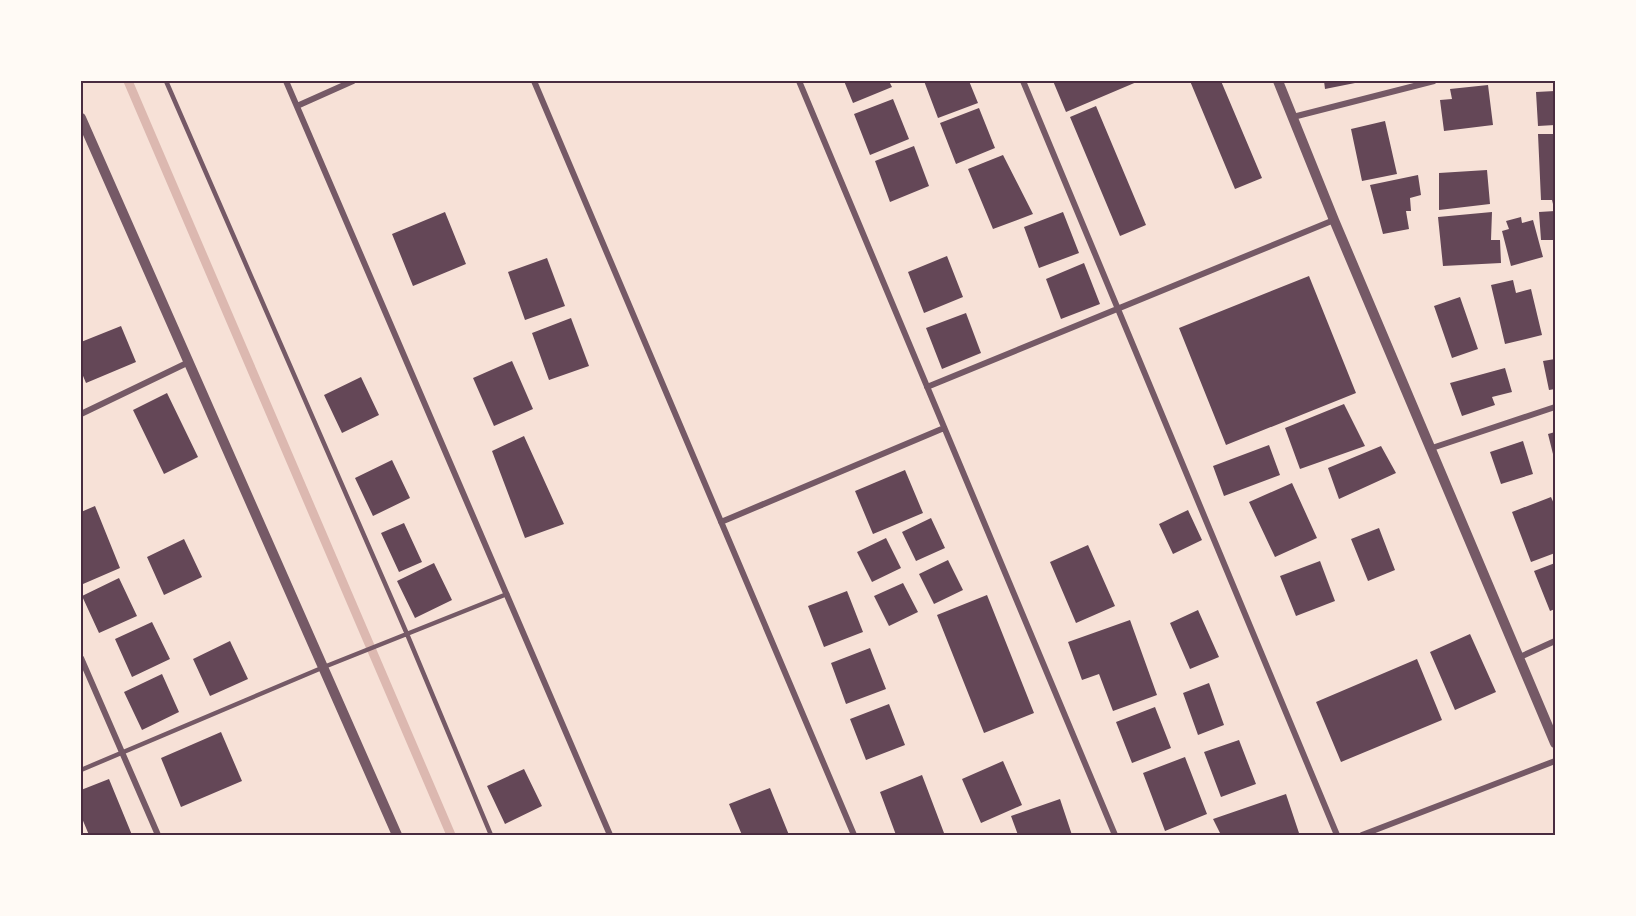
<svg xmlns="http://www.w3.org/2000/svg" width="1636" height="916" font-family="Overpass,sans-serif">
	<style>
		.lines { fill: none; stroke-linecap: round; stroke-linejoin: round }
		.stream { stroke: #dcb8b0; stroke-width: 9 }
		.building { fill: #644757 }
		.service { stroke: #755966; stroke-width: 4.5 }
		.minor { stroke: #755966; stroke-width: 6 }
		.tertiary { stroke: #755966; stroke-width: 10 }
		.neatline { fill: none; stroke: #4a2c40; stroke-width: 2 }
	</style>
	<rect width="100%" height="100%" fill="#f7e1d7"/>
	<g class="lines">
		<path class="stream" d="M 128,81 L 451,835"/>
	</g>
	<path class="building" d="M 844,81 L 889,81 L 892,87 L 853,103 Z
		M 924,81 L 969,81 L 978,103 L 938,118 Z
		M 1053,81 L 1139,81 L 1066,112 Z
		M 1190,81 L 1221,81 L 1262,178 L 1235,189 Z
		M 1324,81 L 1359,81 L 1360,82 L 1325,89 Z
		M 1488,85 L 1493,125 L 1444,131 L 1440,100 L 1452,99 L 1450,89 Z
		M 1555,91 L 1555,125 L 1538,126 L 1536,92 Z
		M 893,99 L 909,139 L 870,155 L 854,114 Z
		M 1096,106 L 1146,225 L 1120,236 L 1070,117 Z
		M 979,108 L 995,148 L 956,164 L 940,123 Z
		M 1385,121 L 1397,174 L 1362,181 L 1351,129 Z
		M 1538,134 L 1555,134 L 1555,204 L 1553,204 L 1552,200 L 1541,200 Z
		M 914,146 L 929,186 L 890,202 L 875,161 Z
		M 1003,155 L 1033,214 L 993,229 L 968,169 Z
		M 1487,170 L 1490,204 L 1439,210 L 1439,173 Z
		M 1418,175 L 1421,195 L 1410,198 L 1411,211 L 1406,211 L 1409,229 L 1383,234 L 1370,185 Z
		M 1555,211 L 1555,240 L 1541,240 L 1539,212 Z
		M 445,212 L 466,264 L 413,286 L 392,234 Z
		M 1063,212 L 1079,253 L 1039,268 L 1024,227 Z
		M 1492,212 L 1491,240 L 1500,240 L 1501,263 L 1443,266 L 1438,217 Z
		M 1521,217 L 1522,223 L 1533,220 L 1543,257 L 1511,266 L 1502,231 L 1509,229 L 1506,221 Z
		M 947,256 L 963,297 L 924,313 L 908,272 Z
		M 547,258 L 565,306 L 525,320 L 508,272 Z
		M 1084,263 L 1100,304 L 1061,319 L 1046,279 Z
		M 1309,276 L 1356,393 L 1226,445 L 1179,328 Z
		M 1513,280 L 1516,293 L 1531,289 L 1542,335 L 1505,344 L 1491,285 Z
		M 1460,297 L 1478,349 L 1452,358 L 1434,306 Z
		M 966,313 L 981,353 L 942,369 L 926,328 Z
		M 571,318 L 589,366 L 549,380 L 532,333 Z
		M 121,326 L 136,362 L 86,383 L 81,371 L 81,342 Z
		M 1555,359 L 1555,389 L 1549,390 L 1543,361 Z
		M 512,361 L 533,409 L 494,426 L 473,378 Z
		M 1505,368 L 1512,392 L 1492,397 L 1495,405 L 1462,416 L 1450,383 Z
		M 361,377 L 379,415 L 342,433 L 324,395 Z
		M 167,393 L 198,457 L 164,474 L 133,410 Z
		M 1344,404 L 1365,446 L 1300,469 L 1285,428 Z
		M 1555,432 L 1555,458 L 1554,458 L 1548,434 Z
		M 524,436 L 564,524 L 525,538 L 492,451 Z
		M 1523,441 L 1533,474 L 1501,484 L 1490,452 Z
		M 1269,445 L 1280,475 L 1224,496 L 1213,466 Z
		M 1381,446 L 1396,473 L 1339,499 L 1328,468 Z
		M 392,460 L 410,498 L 373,516 L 355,478 Z
		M 905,470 L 923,513 L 873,534 L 855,491 Z
		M 1292,483 L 1317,538 L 1275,557 L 1249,502 Z
		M 1551,497 L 1555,506 L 1555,553 L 1531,562 L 1512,512 Z
		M 95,506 L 120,568 L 83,584 L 81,579 L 81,512 Z
		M 1188,510 L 1202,540 L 1173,554 L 1159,524 Z
		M 931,518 L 945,548 L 916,561 L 902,532 Z
		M 404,523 L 422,562 L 399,572 L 381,533 Z
		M 1379,528 L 1395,570 L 1368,581 L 1351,539 Z
		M 886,538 L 901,568 L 872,582 L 857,552 Z
		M 184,539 L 202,577 L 164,595 L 147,557 Z
		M 1088,545 L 1115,606 L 1076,623 L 1050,562 Z
		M 948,560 L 963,590 L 934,604 L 919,574 Z
		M 1320,561 L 1335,601 L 1296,616 L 1280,576 Z
		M 434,563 L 452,600 L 415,618 L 397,581 Z
		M 1555,563 L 1555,609 L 1550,611 L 1534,571 Z
		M 119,578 L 137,616 L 99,633 L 82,596 Z
		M 903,583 L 918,612 L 889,626 L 874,596 Z
		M 847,591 L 863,632 L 824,647 L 808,606 Z
		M 987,595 L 1034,713 L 984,733 L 937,615 Z
		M 1198,610 L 1219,657 L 1190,669 L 1170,623 Z
		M 1130,620 L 1157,695 L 1113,711 L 1099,674 L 1082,680 L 1068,642 Z
		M 152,622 L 170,659 L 132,677 L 115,639 Z
		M 1470,634 L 1496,692 L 1455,710 L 1430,652 Z
		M 230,641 L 248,679 L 210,696 L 193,659 Z
		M 870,648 L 886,689 L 846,704 L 831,663 Z
		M 1417,659 L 1442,720 L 1341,762 L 1316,702 Z
		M 162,674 L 179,712 L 142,730 L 124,692 Z
		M 1209,683 L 1224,725 L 1198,735 L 1183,693 Z
		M 889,704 L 905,745 L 866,760 L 850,719 Z
		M 1155,707 L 1171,748 L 1132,763 L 1116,722 Z
		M 221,732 L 242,781 L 181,807 L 161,758 Z
		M 1239,740 L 1256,784 L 1221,797 L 1204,752 Z
		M 1185,757 L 1207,814 L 1165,831 L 1143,773 Z
		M 1003,761 L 1022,805 L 981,823 L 962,779 Z
		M 524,769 L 542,806 L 505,824 L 487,786 Z
		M 922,775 L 944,833 L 938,835 L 896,835 L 880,792 Z
		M 109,779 L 132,835 L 89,835 L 81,816 L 81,790 Z
		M 770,788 L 789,835 L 742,835 L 729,804 Z
		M 1286,794 L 1299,833 L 1294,835 L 1221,835 L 1213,819 Z
		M 1060,799 L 1072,835 L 1018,835 L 1011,816 Z"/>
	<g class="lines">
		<path class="service" d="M 166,81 L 407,634 L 491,835
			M 81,770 L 324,667 L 507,594"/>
		<path class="minor" d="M 286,81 L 610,835
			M 534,81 L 854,835
			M 799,81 L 1115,835
			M 1023,81 L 1337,835
			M 297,106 L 353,81
			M 1293,117 L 1434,81
			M 927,387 L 1334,220
			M 81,414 L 189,362
			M 1432,448 L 1555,407
			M 721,522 L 944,428
			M 1520,657 L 1555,641
			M 81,658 L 158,835
			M 1362,835 L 1555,761"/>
		<path class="tertiary" d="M 1278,81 L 1334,220 L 1555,743
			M 81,118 L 397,835"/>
	</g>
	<rect width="1636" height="916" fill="none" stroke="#fffaf5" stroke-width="165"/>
	<rect x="82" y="82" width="1472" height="752" class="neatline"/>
</svg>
